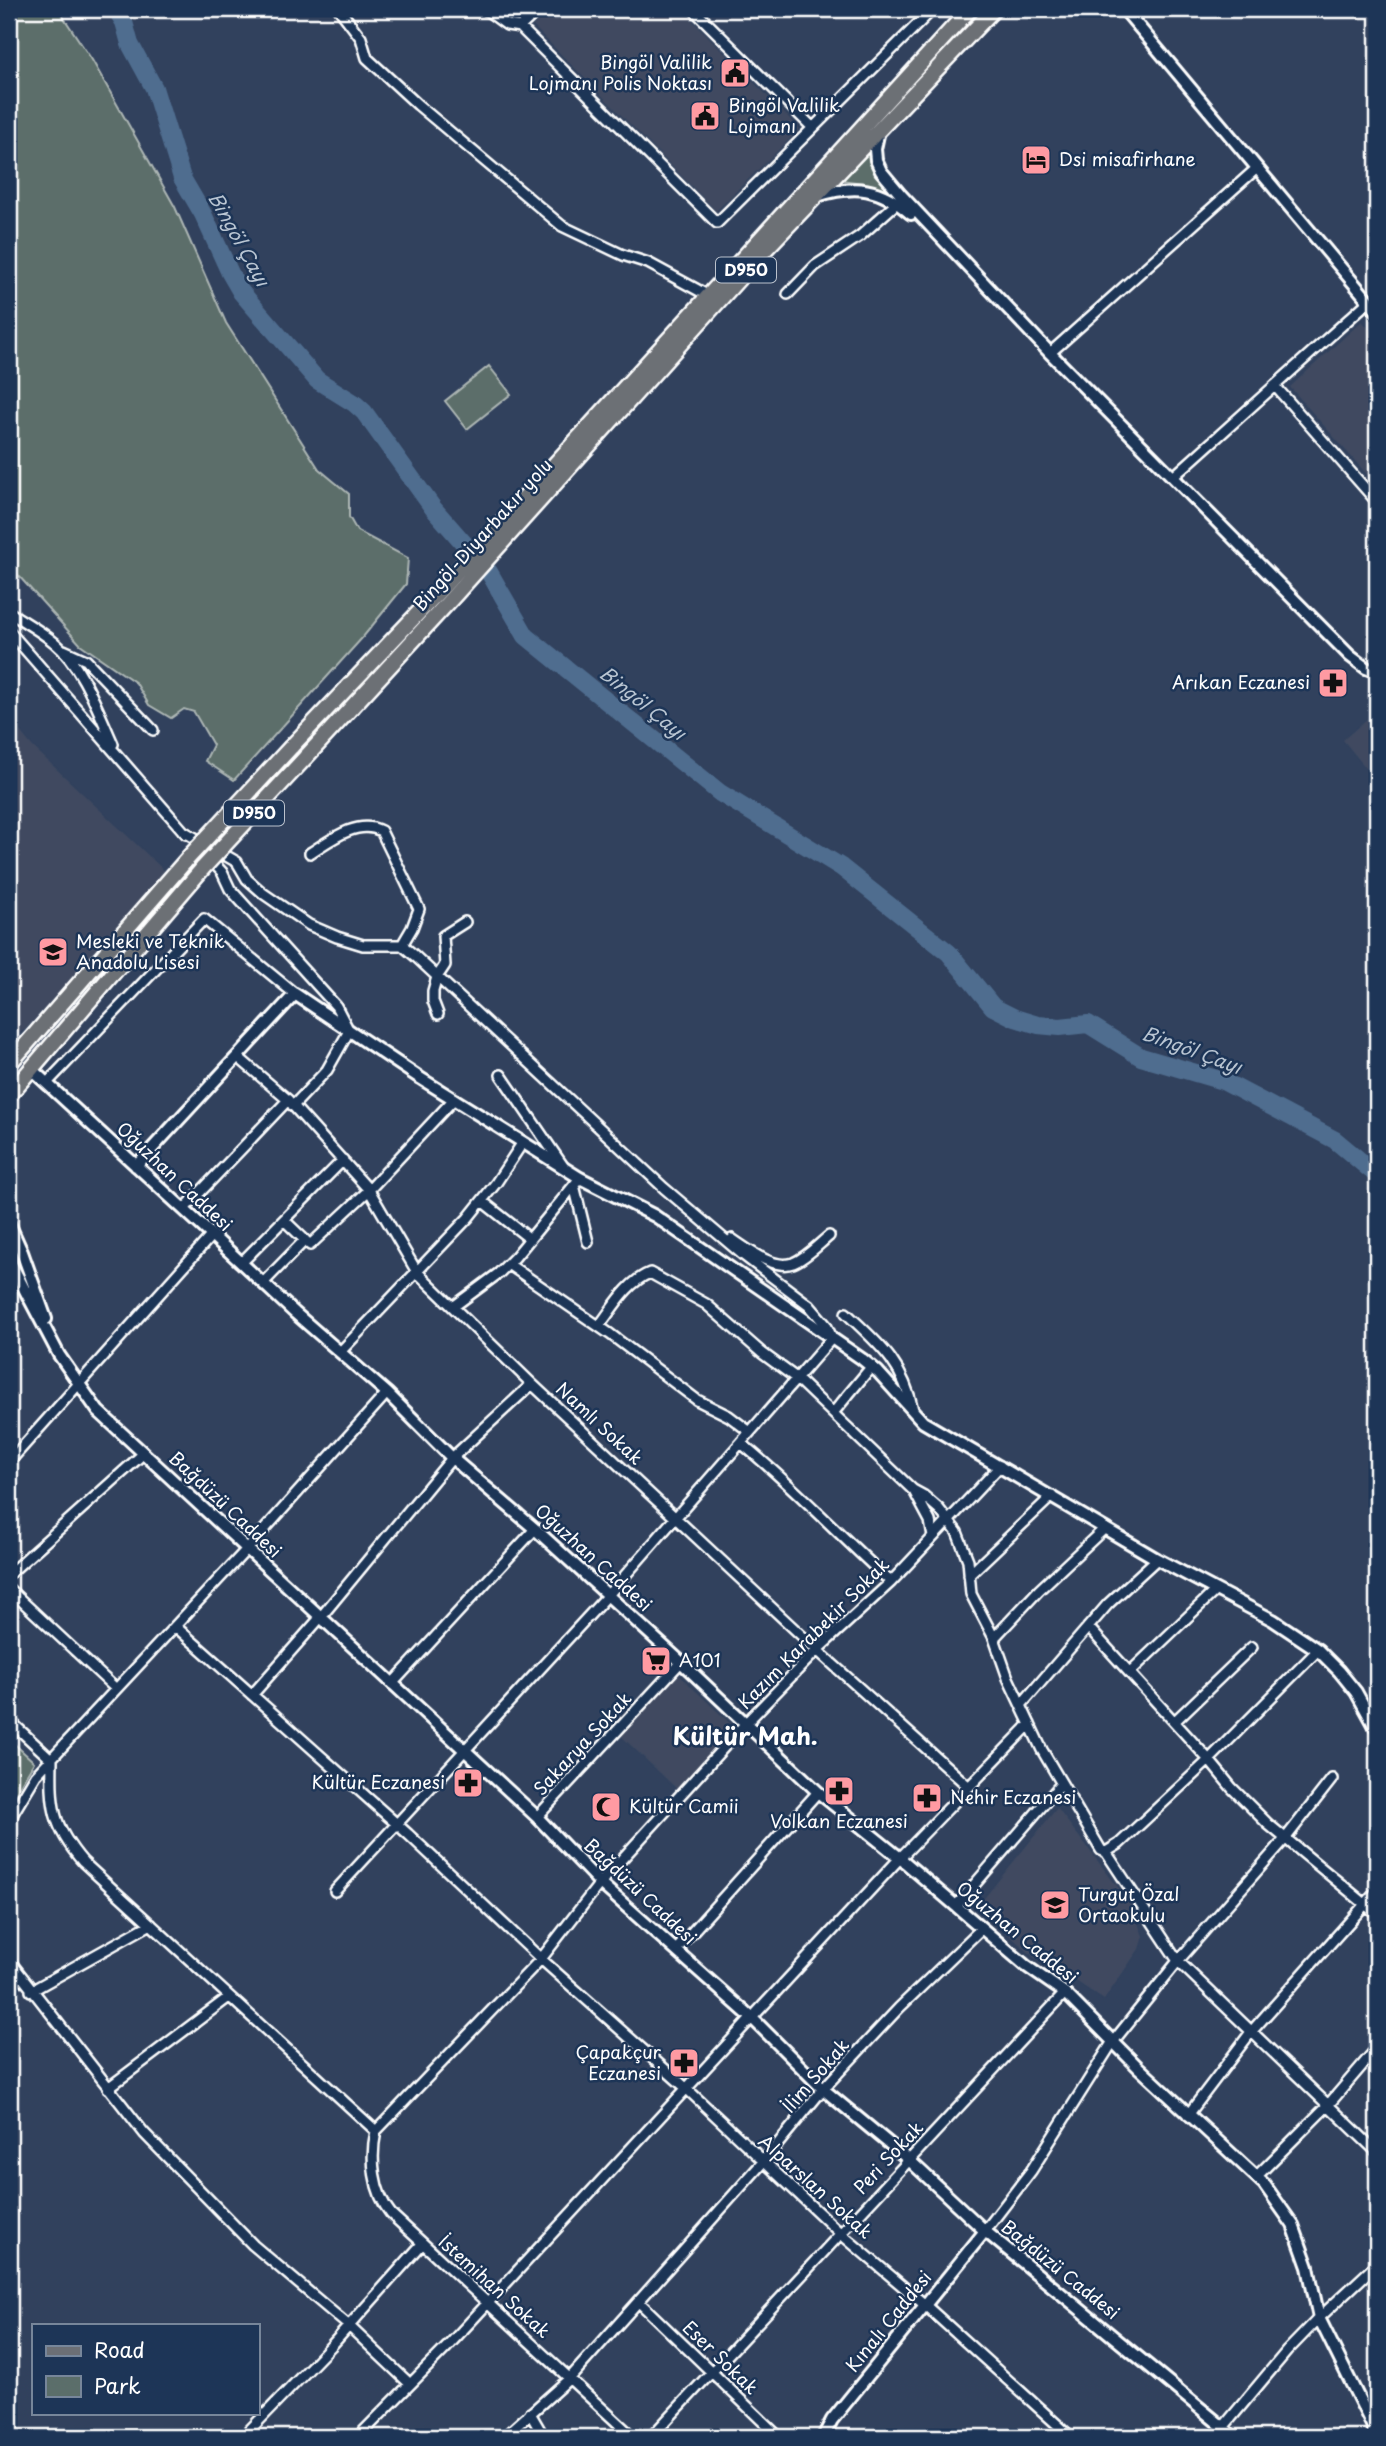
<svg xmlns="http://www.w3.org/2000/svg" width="1386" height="2446" font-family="'Playpen Sans',sans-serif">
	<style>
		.built { fill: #3f4a61 }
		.green { fill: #5b6e6a; stroke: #adb6b4; stroke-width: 2 }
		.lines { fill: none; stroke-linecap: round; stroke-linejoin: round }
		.river { stroke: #4f6d8f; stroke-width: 18 }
		.minor-casing { stroke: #fff; stroke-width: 14 }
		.tertiary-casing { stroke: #fff; stroke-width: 16 }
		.primary-casing { stroke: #fff; stroke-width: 19 }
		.minor { stroke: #1d3557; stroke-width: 9 }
		.tertiary { stroke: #1d3557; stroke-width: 10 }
		.primary { stroke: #6c6f75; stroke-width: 14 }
		.primary-bridge-casing { stroke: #fff; stroke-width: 19; stroke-linecap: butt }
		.primary-bridge { stroke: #6c6f75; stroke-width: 14 }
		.labels { text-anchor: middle; stroke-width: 5; stroke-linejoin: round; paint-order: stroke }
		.shield { fill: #1d3557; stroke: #bbc2cd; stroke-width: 2 }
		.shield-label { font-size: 16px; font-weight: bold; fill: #fff }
		.poi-label { font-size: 18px; fill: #fff; stroke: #1d3557; text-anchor: start }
		.street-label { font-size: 18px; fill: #fff; stroke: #1d3557 }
		.water-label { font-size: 19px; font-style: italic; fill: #b9c5d2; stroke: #1d3557 }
		.district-label { font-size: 24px; font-weight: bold; fill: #fff; stroke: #1d3557 }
	</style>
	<rect width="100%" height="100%" fill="#31415d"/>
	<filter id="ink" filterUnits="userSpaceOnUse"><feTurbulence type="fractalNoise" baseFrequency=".0143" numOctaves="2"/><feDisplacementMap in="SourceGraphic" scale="14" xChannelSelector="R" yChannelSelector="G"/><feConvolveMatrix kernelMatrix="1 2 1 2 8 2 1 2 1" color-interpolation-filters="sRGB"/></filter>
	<g filter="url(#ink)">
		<path class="built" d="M 550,9 L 681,9 L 800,129 L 716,211 L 533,26 Z
			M 1362,321 L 1377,338 L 1377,486 L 1290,387 Z
			M 1377,710 L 1377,776 L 1366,768 L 1343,740 Z
			M 9,718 L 32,746 L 168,874 L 25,1030 L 9,1036 Z
			M 677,1673 L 737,1730 L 679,1791 L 619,1734 Z
			M 1057,1808 L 1130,1903 L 1143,1936 L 1139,1949 L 1104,2000 L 1049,1963 L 1035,1958 L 977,1907 Z"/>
		<path class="green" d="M 9,9 L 58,9 L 92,60 L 175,207 L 226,323 L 319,469 L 349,494 L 349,517 L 357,531 L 408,558 L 406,584 L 363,637 L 234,780 L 205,761 L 213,745 L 194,712 L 184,709 L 171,718 L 149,705 L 136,683 L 80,644 L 9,565 Z
			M 870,149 C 874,173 885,184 902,201 L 870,184 L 841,180 Z
			M 489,366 L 511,394 L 467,429 L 445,401 Z
			M 9,1739 L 34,1762 L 9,1804 Z"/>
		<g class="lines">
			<path class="river" d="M 116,9 L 124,22 L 130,44 L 154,88 L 182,178 L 203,214 L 230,273 L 241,292 L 317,380 L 354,403 L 364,412 L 433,508 L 489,572 L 526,636 L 720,793 L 841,867 L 949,953 L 993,1007 L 1015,1018 L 1038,1025 L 1060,1027 L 1088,1024 L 1141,1057 L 1223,1081 L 1335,1140 L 1377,1175"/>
			<g class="minor-casing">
				<path id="minor" d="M 339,9 L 361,38 L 367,58 L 418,105 L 562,226 L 623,255 L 648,263 L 707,295
					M 485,9 L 507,25 L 520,27 L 717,223 L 933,9
					M 693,9 L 812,127
					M 520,27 L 539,9
					M 788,294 L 815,266 L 860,236 L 897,203
					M 1050,353 L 1257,168
					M 1275,386 L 1377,502
					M 1173,477 L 1369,301
					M 9,612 C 24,622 41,631 55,643 C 82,665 99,713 113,744
					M 9,631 L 186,834
					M 64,650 L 86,660 L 153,730
					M 183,831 L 237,862 L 247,879 L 264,894 L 309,925 L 337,937 L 363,945 L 402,945 L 415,956 L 664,1188 L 743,1255 L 809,1305 L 826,1325 L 832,1338 L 608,1595 L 335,1891
					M 196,844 L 222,872 L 230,889 L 336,1006 L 349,1031 L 327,1070 L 293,1106
					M 310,853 C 329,841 358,818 381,831 L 419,909 L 412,928 L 402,945
					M 438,1014 L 433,1001 L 433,991 L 437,977 L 445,965 L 443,936 L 465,922
					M 238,1057 L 288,1100 L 369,1190 L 417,1272 L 532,1384 L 817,1650 L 969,1787
					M 501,1075 L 563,1166
					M 47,1083 L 204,919 L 295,994
					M 574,1185 L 588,1242
					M 482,1201 L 530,1239
					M 184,1209 L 288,1100
					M 284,1220 L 310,1245 L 369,1190 L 454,1099
					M 732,1239 C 747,1249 773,1270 793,1263 C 806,1258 818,1245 829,1236
					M 242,1262 L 343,1160
					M 508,1264 L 610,1334 L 697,1400 L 729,1416 L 750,1432
					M 263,1283 L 305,1240
					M 453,1307 L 499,1273 L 515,1257 L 580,1178
					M 846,1313 C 879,1344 903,1363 913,1410
					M 599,1326 C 613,1308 627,1282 650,1273 L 706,1304 L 762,1353 L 796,1378 L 913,1490 L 924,1496 L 939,1509 L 957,1532 L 968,1560 L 971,1594 L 994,1638 L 1008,1678 L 1042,1750 L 1101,1850 L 1106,1852 L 1119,1844 L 1209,1760 L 1318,1650
					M 340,1352 L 468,1218 L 496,1183 L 523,1142
					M 833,1413 L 872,1366
					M 741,1443 C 794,1486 840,1536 891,1582
					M 9,1462 L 211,1236
					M 914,1491 L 930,1521 L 933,1537
					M 9,1574 L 144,1453
					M 969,1575 L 1052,1496
					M 9,1589 L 116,1689
					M 175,1626 L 408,1834 L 541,1959 L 686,2088 L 840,2233 L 925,2305 L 1071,2437
					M 1088,1627 L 1209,1760 L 1232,1788 L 1268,1824 L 1377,1914
					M 994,1638 L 1039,1590 L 1105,1528
					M 1130,1672 L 1216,1590
					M 392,1684 L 535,1529
					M 252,1695 L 320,1618 L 452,1458 L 532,1384
					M 1021,1705 L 1108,1604 L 1157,1559
					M 9,1720 L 52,1760 C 51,1806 52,1826 83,1862 L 376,2131
					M 1175,1721 L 1252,1647
					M 537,1817 L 681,1662
					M 9,1820 L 36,1775 L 247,1549 L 387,1393
					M 1106,1852 L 1178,1961 L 1377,2152
					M 956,1906 L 1061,1784
					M 676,1950 L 818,1792
					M 9,1960 L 144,2133 L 253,2245 L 349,2326 L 410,2384
					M 31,1991 L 151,1924
					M 108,2088 L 229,1997
					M 1188,2115 L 1251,2032 L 1377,1891
					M 1256,2177 L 1329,2104 L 1377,2048
					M 985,2231 L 1031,2171 L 1112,2043 L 1178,1961 L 1285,1839 L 1332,1779
					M 639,2302 L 779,2437
					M 530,2413 L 544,2437
					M 1223,2427 L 1235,2437
					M 243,2437 L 331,2346 L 422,2244
					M 358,2437 L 447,2347 L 900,1858 L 1030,1724
					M 504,2437 L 570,2378 L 763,2162 L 823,2089 L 899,2008 L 982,1928
					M 633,2437 L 391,2214 C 373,2192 370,2158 376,2131 L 541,1959 L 600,1883 L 746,1723 L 817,1650 L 891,1582 L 1000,1466
					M 651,2437 L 1065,1993
					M 1215,2437 L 1287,2351 L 1319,2318 L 1377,2264"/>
			</g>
			<g class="tertiary-casing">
				<path id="tertiary" d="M 1124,9 L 1377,311
					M 879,130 L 875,149 L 876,160 L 881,171 L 901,195 L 1050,353 L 1350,656 L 1366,668 L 1377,672
					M 817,196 C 855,184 880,187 911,214
					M 30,1068 L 204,1228 L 295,1313 L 387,1393 L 452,1458 L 535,1529 L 681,1662 L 818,1792 L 900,1858 L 1026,1966 L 1065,1993 L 1138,2067 L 1264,2184 L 1293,2225 L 1308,2267 L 1319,2318 L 1377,2435
					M 136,1166 L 295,994 L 420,1078 L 580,1178 L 655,1216 L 862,1359 L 878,1372 L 923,1422 L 1157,1559 L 1273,1620 L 1318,1650 L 1339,1671 L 1356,1692 L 1377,1730
					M 9,1223 L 22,1252 L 46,1319
					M 9,1260 L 59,1355 L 98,1411 L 537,1817 L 600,1883 L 753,2019 L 823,2089 L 908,2159 L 985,2231 L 1223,2427
					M 823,2437 L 832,2420 L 985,2231"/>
			</g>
			<g class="primary-casing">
				<path id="primary" d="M 291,747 L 442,588 L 970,9
					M 305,758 L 453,597 L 759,256 L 994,9
					M 9,1064 L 189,857
					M 9,1095 L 203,868"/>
			</g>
			<use href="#minor" class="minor"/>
			<use href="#tertiary" class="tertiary"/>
			<use href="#primary" class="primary"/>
			<g class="primary-bridge-casing">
				<path id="primary-bridge" d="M 189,857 L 291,747
					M 203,868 L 305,758"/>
			</g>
			<use href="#primary-bridge" class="primary-bridge"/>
		</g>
	</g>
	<defs>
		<g id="civic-square" transform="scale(1.575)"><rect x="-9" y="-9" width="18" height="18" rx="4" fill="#ff9aa2" stroke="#1d3557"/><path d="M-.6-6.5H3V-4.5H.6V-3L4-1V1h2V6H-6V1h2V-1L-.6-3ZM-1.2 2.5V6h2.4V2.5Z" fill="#111"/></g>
		<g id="hotel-square" transform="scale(1.575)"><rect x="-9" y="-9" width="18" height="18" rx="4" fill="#ff9aa2" stroke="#1d3557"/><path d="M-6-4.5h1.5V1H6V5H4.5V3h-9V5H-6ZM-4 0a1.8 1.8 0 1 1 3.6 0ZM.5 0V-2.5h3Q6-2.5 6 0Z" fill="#111"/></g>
		<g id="pharmacy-square" transform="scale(1.575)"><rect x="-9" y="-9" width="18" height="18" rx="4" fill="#ff9aa2" stroke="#1d3557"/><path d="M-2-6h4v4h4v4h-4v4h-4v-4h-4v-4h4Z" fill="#111"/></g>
		<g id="school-square" transform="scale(1.575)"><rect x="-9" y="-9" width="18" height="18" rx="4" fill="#ff9aa2" stroke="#1d3557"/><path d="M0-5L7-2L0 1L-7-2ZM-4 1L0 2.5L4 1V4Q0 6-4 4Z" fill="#111"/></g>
		<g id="supermarket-square" transform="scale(1.575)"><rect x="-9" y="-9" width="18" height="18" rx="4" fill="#ff9aa2" stroke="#1d3557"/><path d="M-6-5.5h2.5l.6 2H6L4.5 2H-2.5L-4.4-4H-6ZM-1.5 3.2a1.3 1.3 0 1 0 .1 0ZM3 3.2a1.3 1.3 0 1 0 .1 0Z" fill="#111"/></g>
		<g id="mosque-square" transform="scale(1.575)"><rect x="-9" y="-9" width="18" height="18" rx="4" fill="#ff9aa2" stroke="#1d3557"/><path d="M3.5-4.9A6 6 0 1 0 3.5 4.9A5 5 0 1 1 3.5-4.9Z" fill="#111"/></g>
	</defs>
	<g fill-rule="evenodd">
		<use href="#civic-square" x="735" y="73"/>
		<use href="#civic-square" x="705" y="116"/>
		<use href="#hotel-square" x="1036" y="160"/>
		<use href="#pharmacy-square" x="1333" y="683"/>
		<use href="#school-square" x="53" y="952"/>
		<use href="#supermarket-square" x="656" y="1661"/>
		<use href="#pharmacy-square" x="468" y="1783"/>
		<use href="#pharmacy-square" x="839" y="1791"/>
		<use href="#pharmacy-square" x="927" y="1798"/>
		<use href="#mosque-square" x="606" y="1807"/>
		<use href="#school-square" x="1055" y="1905"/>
		<use href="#pharmacy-square" x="684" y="2063"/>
	</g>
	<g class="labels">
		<g class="shield">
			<rect x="716" y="257.5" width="60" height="25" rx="5"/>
			<rect x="224" y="800.5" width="60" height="25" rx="5"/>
		</g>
		<g class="shield-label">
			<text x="746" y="276">D950</text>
			<text x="254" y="819">D950</text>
		</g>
		<g class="poi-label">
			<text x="712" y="69" text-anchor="end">Bingöl Valilik<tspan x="712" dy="21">Lojmanı Polis Noktası</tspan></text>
			<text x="728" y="112">Bingöl Valilik<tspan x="728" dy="21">Lojmanı</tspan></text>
			<text x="1059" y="166">Dsi misafirhane</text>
			<text x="1310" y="689" text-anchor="end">Arıkan Eczanesi</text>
			<text x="76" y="948">Mesleki ve Teknik<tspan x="76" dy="21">Anadolu Lisesi</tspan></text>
			<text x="679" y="1667">A101</text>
			<text x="445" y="1789" text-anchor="end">Kültür Eczanesi</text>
			<text x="950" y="1804">Nehir Eczanesi</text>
			<text x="629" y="1813">Kültür Camii</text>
			<text x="839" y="1828" text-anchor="middle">Volkan Eczanesi</text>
			<text x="1078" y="1901">Turgut Özal<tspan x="1078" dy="21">Ortaokulu</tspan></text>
			<text x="661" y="2059" text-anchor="end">Çapakçur<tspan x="661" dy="21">Eczanesi</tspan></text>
		</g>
		<g class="street-label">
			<text transform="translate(483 535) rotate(-48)" y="6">Bingöl-Diyarbakır yolu</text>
			<text transform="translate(174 1177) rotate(43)" y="6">Oğuzhan Caddesi</text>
			<text transform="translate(599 1424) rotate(43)" y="6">Namlı Sokak</text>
			<text transform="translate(225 1505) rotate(43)" y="6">Bağdüzü Caddesi</text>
			<text transform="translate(593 1558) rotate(42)" y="6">Oğuzhan Caddesi</text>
			<text transform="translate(814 1634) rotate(-45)" y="6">Kazım Karabekir Sokak</text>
			<text transform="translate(583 1744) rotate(-47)" y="6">Sakarya Sokak</text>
			<text transform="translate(640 1892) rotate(43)" y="6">Bağdüzü Caddesi</text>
			<text transform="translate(1017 1933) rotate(39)" y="6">Oğuzhan Caddesi</text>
			<text transform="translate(816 2076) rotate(-49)" y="6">İlim Sokak</text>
			<text transform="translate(889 2158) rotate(-47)" y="6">Peri Sokak</text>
			<text transform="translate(815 2187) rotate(42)" y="6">Alparslan Sokak</text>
			<text transform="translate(1060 2270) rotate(39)" y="6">Bağdüzü Caddesi</text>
			<text transform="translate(494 2287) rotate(42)" y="6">İstemihan Sokak</text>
			<text transform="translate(889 2322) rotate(-51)" y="6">Kınalı Caddesi</text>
			<text transform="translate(720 2358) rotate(44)" y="6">Eser Sokak</text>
		</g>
		<g class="water-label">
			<text transform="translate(239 239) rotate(61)" y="7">Bingöl Çayı</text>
			<text transform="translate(643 703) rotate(39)" y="7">Bingöl Çayı</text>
			<text transform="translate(1192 1050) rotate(20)" y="7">Bingöl Çayı</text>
		</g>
		<g class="district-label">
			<text x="745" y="1745">Kültür Mah.</text>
		</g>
	</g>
	<rect width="1386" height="2446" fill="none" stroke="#1d3557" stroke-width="35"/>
	<rect x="18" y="18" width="1351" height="2411" fill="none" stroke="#fff" stroke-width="2.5" filter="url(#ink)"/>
	<rect x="32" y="2324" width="228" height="91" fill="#1d3557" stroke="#77869a" stroke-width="2"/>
	<rect x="46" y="2346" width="35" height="10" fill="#6c6f75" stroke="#77869a" stroke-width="2"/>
	<text x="94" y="2358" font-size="21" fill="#ffffff">Road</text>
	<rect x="46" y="2376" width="35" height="21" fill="#5b6e6a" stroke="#77869a" stroke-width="2"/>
	<text x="94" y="2394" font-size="21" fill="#ffffff">Park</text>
</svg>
